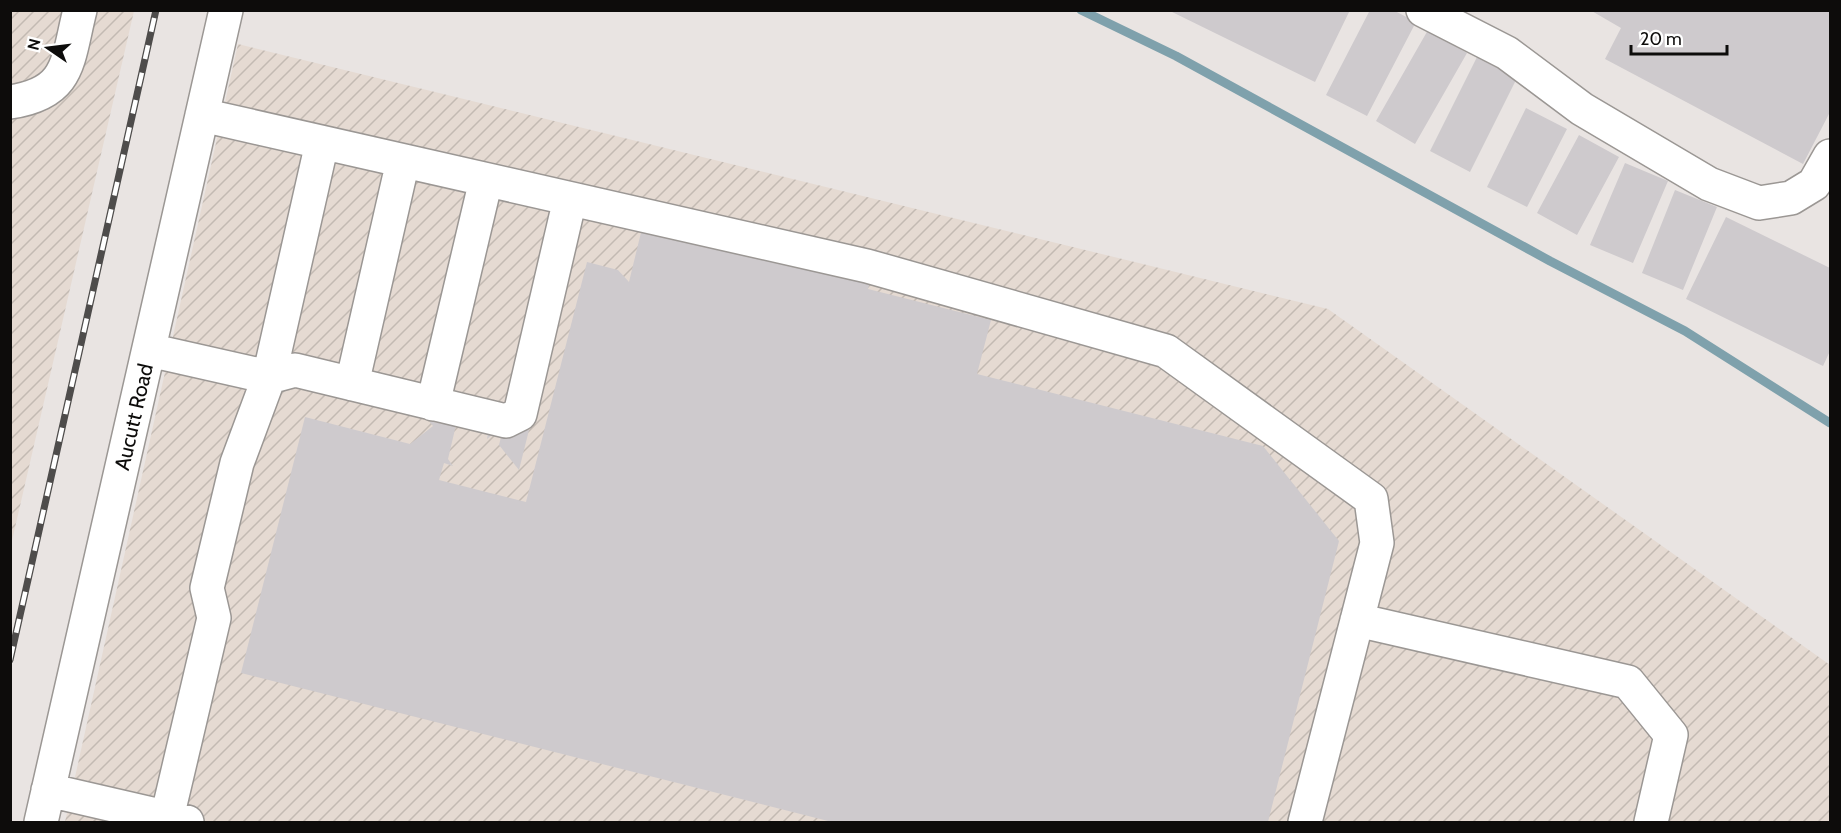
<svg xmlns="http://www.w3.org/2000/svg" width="1841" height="833" font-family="Cabin,sans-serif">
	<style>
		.industrial { fill: url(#industrial-furrows) }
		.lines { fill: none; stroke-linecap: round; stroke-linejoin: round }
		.stream { stroke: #7fa1ac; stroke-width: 9 }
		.building { fill: #cecacd }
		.minor-casing { stroke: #9b9794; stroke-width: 36 }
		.minor { stroke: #fff; stroke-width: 33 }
		.rail-casing { stroke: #4e4c4b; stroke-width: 7 }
		.rail { stroke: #fff; stroke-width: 4.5; stroke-dasharray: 14; stroke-linecap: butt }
		.labels { text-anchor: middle; stroke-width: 5; stroke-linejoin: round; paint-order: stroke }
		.street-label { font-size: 21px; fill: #0d0c0b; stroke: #fff }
	</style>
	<defs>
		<pattern id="industrial-furrows" width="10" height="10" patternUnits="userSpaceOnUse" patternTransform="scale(1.5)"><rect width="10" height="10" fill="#e5dad2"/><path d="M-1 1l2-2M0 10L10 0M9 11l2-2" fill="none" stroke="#c3bab3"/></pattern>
	</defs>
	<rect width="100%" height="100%" fill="#e9e4e2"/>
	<path class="industrial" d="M 11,11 L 134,11 L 11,545 Z
		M 238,44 L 1328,309 L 1830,665 L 1830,822 L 65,822 Z"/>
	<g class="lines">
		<path class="stream" d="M 1081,10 L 1176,56 L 1550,261 L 1685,331 L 1830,423"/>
	</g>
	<path class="building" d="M 1168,10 L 1350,10 L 1315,82 Z
		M 1370,10 L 1393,10 L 1416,22 L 1367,116 L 1326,95 Z
		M 1590,10 L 1830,10 L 1830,112 L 1803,164 L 1605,59 L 1621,28 Z
		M 1428,30 L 1467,53 L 1415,144 L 1376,121 Z
		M 1477,57 L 1517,78 L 1470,172 L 1430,151 Z
		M 1526,108 L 1567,129 L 1527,207 L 1487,187 Z
		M 1579,135 L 1619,157 L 1577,235 L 1537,213 Z
		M 1625,163 L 1668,181 L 1633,263 L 1590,245 Z
		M 1675,190 L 1717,207 L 1683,290 L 1642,273 Z
		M 645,216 L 872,274 L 868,289 L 991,320 L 977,374 L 1263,446 L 1339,541 L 1268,822 L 832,822 L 241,673 L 305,417 L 410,444 L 433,426 L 429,421 L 443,424 L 459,412 L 529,430 L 519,470 L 499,445 L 504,425 L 487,439 L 488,433 L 456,425 L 448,459 L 453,466 L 444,463 L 439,480 L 526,502 L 587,262 L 618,270 L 629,282 Z
		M 1726,217 L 1830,268 L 1830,351 L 1823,366 L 1686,299 Z"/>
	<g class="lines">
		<g class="minor-casing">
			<path id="minor" d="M 1423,10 L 1507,53 L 1582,109 L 1709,184 L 1759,203 L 1791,198 L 1814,184 L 1830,156
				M 10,102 C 71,93 67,61 80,10
				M 202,115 L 867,266 L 1166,351 L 1371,499 L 1377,543 L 1305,822
				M 149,350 L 269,377 L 295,370 L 506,421 L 520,414 L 570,199
				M 352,384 L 403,161
				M 433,404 L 486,180
				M 1357,620 L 1628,682 L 1671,735 L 1651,822
				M 48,790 L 187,822
				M 41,822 L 226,10
				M 166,822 L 214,618 L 207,588 L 237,463 L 269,377 L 322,143"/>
		</g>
		<use href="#minor" class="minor"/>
		<g class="rail-casing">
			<path id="rail" d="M 10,660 L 156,10"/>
		</g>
		<use href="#rail" class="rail"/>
	</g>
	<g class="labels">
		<g class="street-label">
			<text transform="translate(134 417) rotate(-77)" y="7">Aucutt Road</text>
		</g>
	</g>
	<rect width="1841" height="833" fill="none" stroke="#0d0c0b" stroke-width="24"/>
	<g transform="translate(48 48) rotate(284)" stroke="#ffffff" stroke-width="4.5" paint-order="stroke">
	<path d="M0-4.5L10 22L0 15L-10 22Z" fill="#0d0c0b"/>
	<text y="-9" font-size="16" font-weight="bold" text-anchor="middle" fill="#0d0c0b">N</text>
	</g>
	<path d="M1631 45v9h96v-9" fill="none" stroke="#0d0c0b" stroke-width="3"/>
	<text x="1640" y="45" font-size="18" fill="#0d0c0b" stroke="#ffffff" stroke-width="4.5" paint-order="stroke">20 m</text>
</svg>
